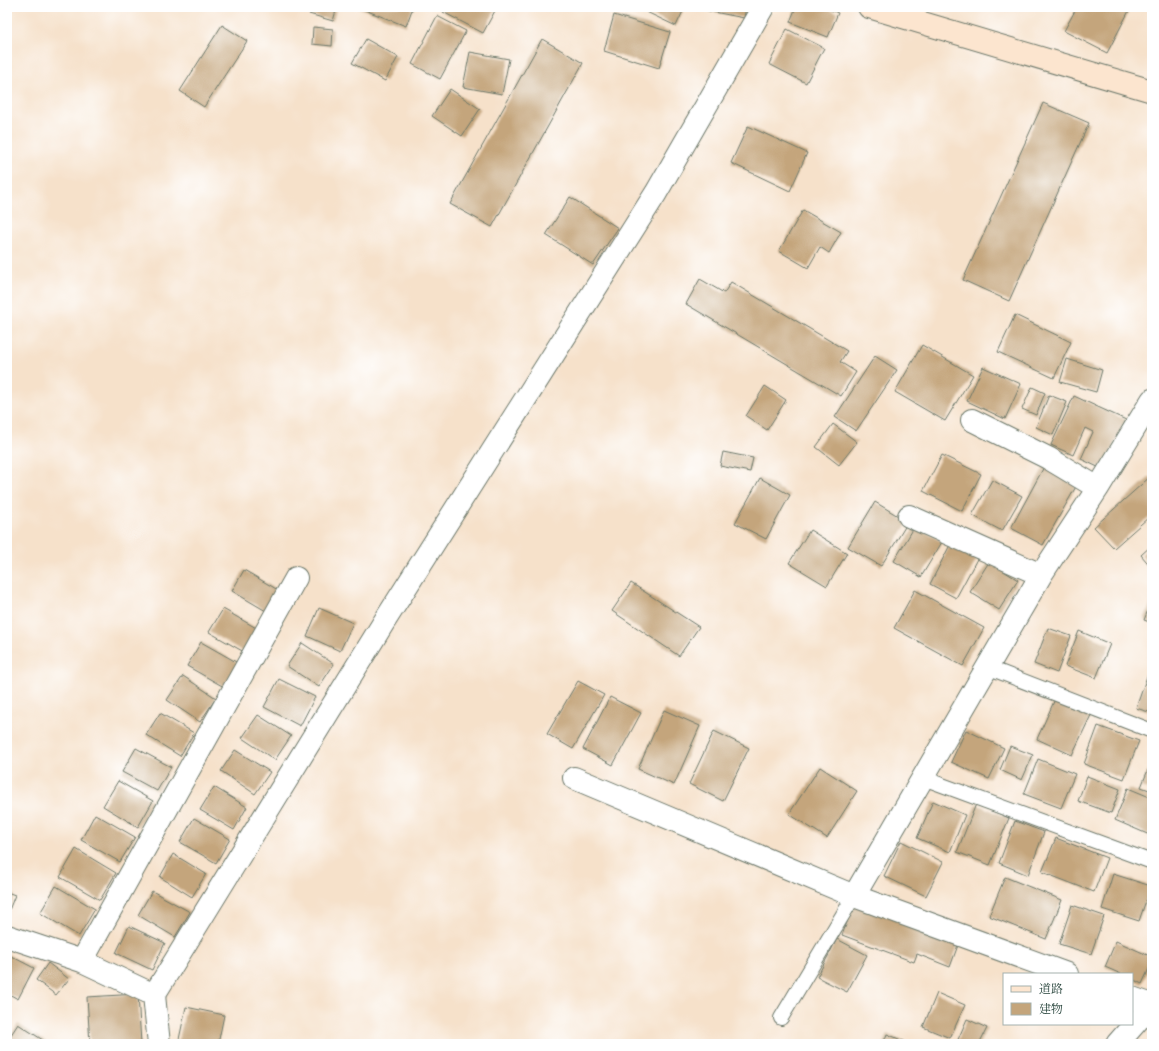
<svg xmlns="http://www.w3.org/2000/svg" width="1159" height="1051" font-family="'IM FELL English','Noto Serif JP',serif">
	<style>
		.building { fill: #c4a57b }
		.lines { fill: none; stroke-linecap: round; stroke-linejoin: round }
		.lane-casing { stroke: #6a7668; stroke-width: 16 }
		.street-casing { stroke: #6a7668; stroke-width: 24 }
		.secondary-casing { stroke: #6a7668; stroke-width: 24 }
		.lane { stroke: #fff; stroke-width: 14 }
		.street { stroke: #fff; stroke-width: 22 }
		.secondary { stroke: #fce5cf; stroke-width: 22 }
	</style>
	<rect width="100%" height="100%" fill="#fff"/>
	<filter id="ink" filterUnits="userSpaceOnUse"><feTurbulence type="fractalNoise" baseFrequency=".025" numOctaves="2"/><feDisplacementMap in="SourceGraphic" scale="8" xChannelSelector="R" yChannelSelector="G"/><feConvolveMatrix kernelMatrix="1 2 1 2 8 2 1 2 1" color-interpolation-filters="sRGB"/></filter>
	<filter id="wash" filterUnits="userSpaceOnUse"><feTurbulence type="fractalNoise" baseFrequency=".012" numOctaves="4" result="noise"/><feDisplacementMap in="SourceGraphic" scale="16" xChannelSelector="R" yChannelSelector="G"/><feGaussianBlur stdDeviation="0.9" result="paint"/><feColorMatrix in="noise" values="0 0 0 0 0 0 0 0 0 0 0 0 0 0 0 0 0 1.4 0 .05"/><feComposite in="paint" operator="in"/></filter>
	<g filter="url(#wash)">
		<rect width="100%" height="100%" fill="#f6e1ca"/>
		<g id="blocks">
			<path class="building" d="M 311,7 L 337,7 L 333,21 L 309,14 Z
				M 357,7 L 413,7 L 406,26 Z
				M 445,7 L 497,7 L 483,33 L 443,12 Z
				M 636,7 L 685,7 L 676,26 Z
				M 704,7 L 746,7 L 744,18 L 704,10 Z
				M 796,7 L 823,7 L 838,13 L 828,37 L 790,22 Z
				M 1077,7 L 1131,7 L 1107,53 L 1064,31 Z
				M 614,15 L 670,32 L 659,68 L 604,51 Z
				M 437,16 L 466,31 L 440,79 L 412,64 Z
				M 222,25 L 247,41 L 204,107 L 180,91 Z
				M 313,27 L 333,29 L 332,46 L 312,44 Z
				M 787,29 L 824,48 L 806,83 L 769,64 Z
				M 366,39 L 398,57 L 385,81 L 352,63 Z
				M 542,39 L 583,63 L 492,227 L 450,204 Z
				M 470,52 L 509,59 L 502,94 L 463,87 Z
				M 450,89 L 480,109 L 462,136 L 432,116 Z
				M 1043,103 L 1089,123 L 1009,301 L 963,280 Z
				M 748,126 L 807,153 L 790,191 L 731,163 Z
				M 570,197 L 618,228 L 593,265 L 546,235 Z
				M 803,210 L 841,232 L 829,253 L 820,247 L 808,268 L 779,251 Z
				M 700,279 L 724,293 L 731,282 L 847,351 L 840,362 L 856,372 L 841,396 L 686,304 Z
				M 1015,315 L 1071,342 L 1054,378 L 998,352 Z
				M 922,345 L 973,375 L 945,421 L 895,392 Z
				M 875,356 L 897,370 L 856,431 L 835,417 Z
				M 1067,359 L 1102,370 L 1096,392 L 1060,382 Z
				M 983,367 L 1021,384 L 1005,419 L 967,401 Z
				M 765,386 L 786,400 L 767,430 L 746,416 Z
				M 1032,387 L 1045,393 L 1036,415 L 1022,409 Z
				M 1049,395 L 1067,402 L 1053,435 L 1036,427 Z
				M 1074,396 L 1126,420 L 1102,469 L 1081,459 L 1093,432 L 1085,428 L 1073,455 L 1051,445 Z
				M 833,424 L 857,442 L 839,465 L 816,447 Z
				M 723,452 L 753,458 L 750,472 L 720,466 Z
				M 942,455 L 981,474 L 962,511 L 923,491 Z
				M 1045,465 L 1078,483 L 1043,545 L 1011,528 Z
				M 1152,475 L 1152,520 L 1149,517 L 1114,548 L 1094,527 Z
				M 760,478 L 790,495 L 766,539 L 735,523 Z
				M 992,480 L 1022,496 L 1002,531 L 972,515 Z
				M 875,502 L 908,522 L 881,566 L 848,547 Z
				M 915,526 L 942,542 L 921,577 L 894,561 Z
				M 810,530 L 847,553 L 827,586 L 789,563 Z
				M 950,545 L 977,559 L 956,598 L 930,584 Z
				M 1152,545 L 1152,568 L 1141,555 Z
				M 989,562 L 1018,580 L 999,610 L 970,592 Z
				M 244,570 L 278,590 L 266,611 L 232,591 Z
				M 631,583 L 699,627 L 679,656 L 612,611 Z
				M 915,590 L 984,628 L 963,666 L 894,628 Z
				M 1152,600 L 1152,623 L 1144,620 Z
				M 319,608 L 353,623 L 340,651 L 307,636 Z
				M 223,609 L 258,629 L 244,652 L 209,632 Z
				M 1048,628 L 1071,636 L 1057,673 L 1034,664 Z
				M 1079,631 L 1110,644 L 1096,678 L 1065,666 Z
				M 201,642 L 238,663 L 224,687 L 187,666 Z
				M 302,643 L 334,664 L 319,687 L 287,666 Z
				M 1152,662 L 1152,713 L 1136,708 Z
				M 183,676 L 216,698 L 200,722 L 167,700 Z
				M 279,679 L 315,697 L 300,726 L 264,707 Z
				M 578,681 L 604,695 L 573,749 L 547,734 Z
				M 610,697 L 641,713 L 613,765 L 583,749 Z
				M 1056,697 L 1092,713 L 1072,755 L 1037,739 Z
				M 664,710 L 700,726 L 674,785 L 638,769 Z
				M 160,713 L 194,733 L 180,756 L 146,735 Z
				M 258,715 L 291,736 L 275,760 L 242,738 Z
				M 1098,726 L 1139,741 L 1124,779 L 1084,764 Z
				M 966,730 L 1004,748 L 989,779 L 951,762 Z
				M 714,731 L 749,748 L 723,801 L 689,784 Z
				M 1010,746 L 1033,755 L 1022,780 L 1000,770 Z
				M 136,748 L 171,767 L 157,791 L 122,772 Z
				M 235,750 L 270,772 L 255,794 L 221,771 Z
				M 1038,759 L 1075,774 L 1061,808 L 1024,794 Z
				M 820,767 L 857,791 L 827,838 L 789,814 Z
				M 1148,770 L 1152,772 L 1152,791 L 1141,787 Z
				M 1087,776 L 1120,789 L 1111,813 L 1078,801 Z
				M 118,781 L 153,801 L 138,827 L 103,806 Z
				M 214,787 L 247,807 L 234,830 L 200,810 Z
				M 1128,788 L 1152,798 L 1152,836 L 1115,820 Z
				M 933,801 L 965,815 L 950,852 L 917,838 Z
				M 976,804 L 1009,818 L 990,865 L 957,852 Z
				M 95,814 L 135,837 L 120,862 L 81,840 Z
				M 194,818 L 230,839 L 216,863 L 180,842 Z
				M 1015,821 L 1044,832 L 1028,875 L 999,863 Z
				M 1056,838 L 1107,858 L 1094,892 L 1042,872 Z
				M 901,841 L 943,862 L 926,896 L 884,876 Z
				M 76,849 L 116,873 L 100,900 L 60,877 Z
				M 173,854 L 206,874 L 192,897 L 160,877 Z
				M 1113,874 L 1151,886 L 1139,921 L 1102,909 Z
				M 1005,877 L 1062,900 L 1046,939 L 989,916 Z
				M 56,886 L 95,909 L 79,936 L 40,913 Z
				M 152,891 L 190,912 L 175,937 L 138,915 Z
				M 7,892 L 15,895 L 7,915 Z
				M 857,897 L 961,937 L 950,967 L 917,954 L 914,962 L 842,935 Z
				M 1072,905 L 1104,916 L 1091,954 L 1059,944 Z
				M 129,926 L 165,943 L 152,970 L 116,953 Z
				M 837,939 L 867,955 L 847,992 L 817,977 Z
				M 1116,941 L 1152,957 L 1152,962 L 1142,984 L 1132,979 L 1132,974 L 1121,974 L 1105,967 Z
				M 7,954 L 34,968 L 18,999 L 7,993 Z
				M 48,963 L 69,979 L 56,995 L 36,980 Z
				M 937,993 L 965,1005 L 950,1038 L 923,1027 Z
				M 138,994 L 141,1044 L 90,1044 L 87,997 Z
				M 186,1007 L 224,1015 L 218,1044 L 178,1044 Z
				M 967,1019 L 987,1028 L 979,1044 L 956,1044 Z
				M 18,1024 L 46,1042 L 45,1044 L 7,1044 L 7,1041 Z
				M 887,1034 L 911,1044 L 883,1044 Z"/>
		</g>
	</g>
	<g filter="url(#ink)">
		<use href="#blocks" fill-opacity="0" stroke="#6a7668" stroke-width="1"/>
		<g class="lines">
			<g class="lane-casing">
				<path id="lane" d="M 987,667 L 1152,731
					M 923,778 L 1152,862
					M 781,1018 L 854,896"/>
			</g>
			<g class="street-casing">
				<path id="street" d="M 972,420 L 1048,458 L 1098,488
					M 909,516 L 1041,575
					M 574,778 L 854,896 L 1067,974
					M 854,896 L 1041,575 L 1098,488 L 1152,400
					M 7,936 L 82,961 L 154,995
					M 82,961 L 296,578
					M 1132,998 L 1152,1005
					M 159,1044 L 154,995 L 384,622 L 656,193 L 763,7
					M 1117,1044 L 1139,1019 L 1152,1010"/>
			</g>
			<g class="secondary-casing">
				<path id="secondary" d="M 869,7 L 1152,91"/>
			</g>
			<use href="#lane" class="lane"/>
			<use href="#street" class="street"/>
			<use href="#secondary" class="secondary"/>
		</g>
	</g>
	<rect width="1159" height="1051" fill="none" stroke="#fff" stroke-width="24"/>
	<rect x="1003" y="973" width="130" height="52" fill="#ffffff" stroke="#a5b1ae"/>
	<rect x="1011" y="986" width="20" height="6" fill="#fce5cf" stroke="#a5b1ae"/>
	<text x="1039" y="993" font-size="12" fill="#1f3d34">道路</text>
	<rect x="1011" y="1003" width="20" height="12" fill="#c4a57b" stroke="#a5b1ae"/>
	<text x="1039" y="1013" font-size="12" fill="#1f3d34">建物</text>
</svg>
